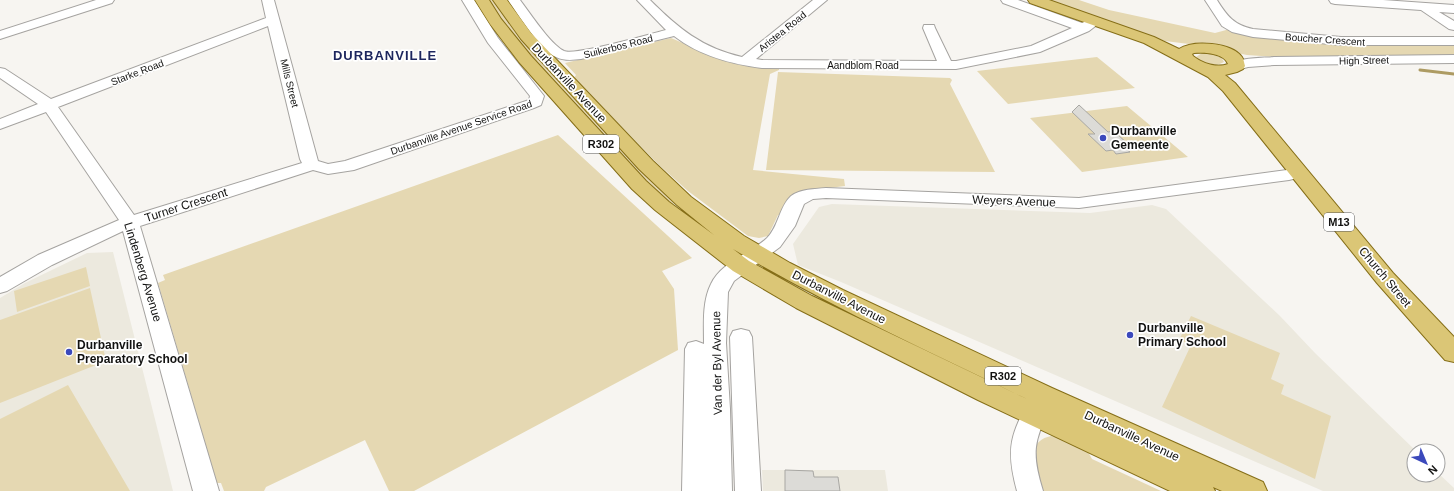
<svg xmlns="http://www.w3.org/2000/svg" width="1454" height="491" font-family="Arial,sans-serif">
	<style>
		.built { fill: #ece9de }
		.green { fill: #e5d8b2 }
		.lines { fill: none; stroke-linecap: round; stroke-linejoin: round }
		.stream { stroke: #ad9b63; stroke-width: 3 }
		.building { fill: #dcdbd7; stroke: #a8a7a3 }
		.minor-casing { stroke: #a5a3a0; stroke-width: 2 }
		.major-casing { stroke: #856e17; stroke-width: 2 }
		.minor { fill: #fff; fill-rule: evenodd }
		.major { fill: #dbc676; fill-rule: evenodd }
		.poi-dot { fill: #3b49bc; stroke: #fff; stroke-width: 1.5 }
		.labels { text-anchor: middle; stroke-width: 3.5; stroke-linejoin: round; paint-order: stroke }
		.far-street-label { font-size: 10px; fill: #121211; stroke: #fff }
		.shield { fill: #fff; stroke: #595958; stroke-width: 1 }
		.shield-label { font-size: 11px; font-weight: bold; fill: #121211 }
		.street-label { font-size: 12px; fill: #121211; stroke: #fff }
		.poi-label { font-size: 12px; font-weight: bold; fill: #121211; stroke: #fff; text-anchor: start }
		.far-district-label { font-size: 13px; font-weight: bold; letter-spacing: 1px; fill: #1d265e; stroke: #fff }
	</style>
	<rect width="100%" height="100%" fill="#f7f5f1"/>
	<path class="built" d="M 832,204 L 1090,213 L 1152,205 L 1166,209 L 1280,316 L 1315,353 L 1416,451 L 1414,451 L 1414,475 L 1438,475 L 1438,473 L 1454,488 L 1454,491 L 1323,491 L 841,282 L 798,265 L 793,244 L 819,207 Z
		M 113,252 L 173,491 L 0,491 L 0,298 L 25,283 L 87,253 Z
		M 762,470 L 885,470 L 888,491 L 763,491 Z"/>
	<path class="green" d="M 488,0 L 493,0 L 517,35 L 534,54 L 674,204 L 672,205 L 638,174 L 512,35 Z
		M 1045,0 L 1079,0 L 1109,10 L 1215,33 L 1230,29 L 1243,33 L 1454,43 L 1454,55 L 1277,57 L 1247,55 L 1197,45 L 1165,41 Z
		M 671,38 L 728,62 L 751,67 L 779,69 L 779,70 L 770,74 L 753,170 L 844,179 L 845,186 L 805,191 L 781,215 L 778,215 L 768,236 L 759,238 L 748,236 L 688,191 L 659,165 L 574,78 L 576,75 L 565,63 Z
		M 1202,53 C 1210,53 1221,54 1224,62 C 1216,67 1202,64 1196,57 Z
		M 1097,57 L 1135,88 L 1008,104 L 977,71 Z
		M 778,72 L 950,78 L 952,80 L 950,84 L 995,172 L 766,170 Z
		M 1127,106 L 1188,157 L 1082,172 L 1030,118 Z
		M 558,135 L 692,258 L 662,271 L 674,289 L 678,350 L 414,491 L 389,491 L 365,440 L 266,487 L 264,491 L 224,491 L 221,483 L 217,483 L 158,283 L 165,280 L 163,275 Z
		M 86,267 L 90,286 L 17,312 L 14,291 Z
		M 90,288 L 106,361 L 0,403 L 0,320 Z
		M 1191,316 L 1280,353 L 1271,379 L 1284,385 L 1281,394 L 1331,416 L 1315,479 L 1162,407 L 1191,345 L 1179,340 Z
		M 68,385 L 130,491 L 0,491 L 0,419 Z
		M 1051,436 L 1060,438 L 1087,450 L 1092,459 L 1161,491 L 1042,491 L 1032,451 C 1037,443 1041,438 1051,436 Z"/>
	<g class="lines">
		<path class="stream" d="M 1420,70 L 1454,74"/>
	</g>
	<path class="building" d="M 1079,105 L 1108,132 L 1114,131 L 1132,148 L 1126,149 L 1130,152 L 1116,154 L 1113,150 L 1106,151 L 1088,134 L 1095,134 L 1072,112 Z
		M 785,470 L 813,471 L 814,477 L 838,477 L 840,491 L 785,491 Z"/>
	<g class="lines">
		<g class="minor-casing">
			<path id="minor" d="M 96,0 L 114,0 L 112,3 L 0,39 L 0,31 Z
				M 262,0 L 274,0 L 318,161 L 328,164 L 345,161 L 529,100 L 530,96 L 488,43 L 462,0 L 474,0 L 498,38 L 544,96 L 541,105 L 534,108 L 354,170 L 328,174 L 313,170 L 140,226 L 219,491 L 193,491 L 123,231 L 52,265 L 7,291 L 0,293 L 0,277 L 38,255 L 119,220 L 46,112 L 0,129 L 0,119 L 38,104 L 0,78 L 0,68 L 5,69 L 51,99 L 266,18 ZM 268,26 L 300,159 L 302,163 L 134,215 L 58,107 Z
				M 508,0 L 520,0 C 530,13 550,44 564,51 C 575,56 650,34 666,30 L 637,0 L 650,0 C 678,28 702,48 742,57 L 813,0 L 827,0 L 756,59 L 762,60 L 937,61 L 923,28 L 924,25 L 934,25 L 935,28 L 951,61 L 956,61 L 1031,46 L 1072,28 L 1003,3 L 1001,0 L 1018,0 L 1082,23 L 1092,18 L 1100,18 L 1102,21 L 1089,31 L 1040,52 L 956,69 L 762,68 C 731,64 700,56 674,36 L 581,59 C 573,60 564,61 556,57 C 541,51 518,14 508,0 Z
				M 1205,0 L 1217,0 C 1227,16 1234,25 1253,29 L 1341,37 L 1454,37 L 1454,45 L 1341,45 L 1253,37 L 1232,32 L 1222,26 Z
				M 1329,0 L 1383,0 L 1454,5 L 1454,13 L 1439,12 L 1454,21 L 1454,30 L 1449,29 L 1421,10 L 1335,4 L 1331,3 Z
				M 1454,55 L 1454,63 L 1274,65 L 1248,67 L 1237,70 L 1232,69 L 1230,66 C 1236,57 1263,58 1274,57 Z
				M 1299,167 L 1305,168 L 1307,172 L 1305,176 L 1289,180 L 1079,208 L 826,198 L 813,199 L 804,204 L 795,226 L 780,247 L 734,281 L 728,292 L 726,343 L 730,409 L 732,491 L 682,491 L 685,349 L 688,343 L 696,341 L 704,344 C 704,325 702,302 711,284 C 721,262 750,254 767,238 C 779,226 779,207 791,196 C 800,189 815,189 826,188 L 1079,198 L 1287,170 Z
				M 741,329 L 749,331 L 752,337 L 761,491 L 735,491 L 730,337 L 733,331 Z
				M 1040,393 L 1048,395 L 1052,402 C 1035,441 1030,449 1043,491 L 1017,491 C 1005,447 1011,434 1032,395 Z"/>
		</g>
		<g class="major-casing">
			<path id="major" d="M 475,0 L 489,0 L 501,19 L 531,56 L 646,181 L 669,202 L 714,235 L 677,205 L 639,169 L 521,39 L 493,0 L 507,0 L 531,33 L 653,161 L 691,197 L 744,236 L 790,263 L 843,290 L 1052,388 L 1263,482 L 1267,491 L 1222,491 L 1213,487 L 1215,491 L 1170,491 L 978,400 L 796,308 L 733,271 L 655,210 L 632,189 L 519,62 L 490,24 ZM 733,249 C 827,305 928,351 1027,399 L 812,296 L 749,261 Z
				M 1028,0 L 1049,0 L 1154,37 L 1179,49 C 1193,40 1231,42 1242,57 C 1244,60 1244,63 1245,66 L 1243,69 L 1237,72 L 1225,75 L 1235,83 L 1393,273 L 1454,337 L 1454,362 L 1445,360 L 1377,283 L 1223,91 L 1208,77 L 1144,43 L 1030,3 ZM 1194,53 C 1204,52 1224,53 1228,64 C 1217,68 1203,64 1193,56 L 1192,54 Z"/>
		</g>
		<use href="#minor" class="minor"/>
		<use href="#major" class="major"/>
	</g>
	<g class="poi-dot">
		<circle cx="1103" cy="138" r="4"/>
		<circle cx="1130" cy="335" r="4"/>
		<circle cx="69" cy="352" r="4"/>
	</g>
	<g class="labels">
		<g class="far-street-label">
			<text transform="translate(782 31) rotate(-39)" y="4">Aristea Road</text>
			<text transform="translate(1325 39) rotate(4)" y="4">Boucher Crescent</text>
			<text transform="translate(618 46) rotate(-14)" y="4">Suikerbos Road</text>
			<text transform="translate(1364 60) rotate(-1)" y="4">High Street</text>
			<text x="863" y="69">Aandblom Road</text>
			<text transform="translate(137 72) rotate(-21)" y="4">Starke Road</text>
			<text transform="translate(290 83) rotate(76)" y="4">Mills Street</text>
			<text transform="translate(461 127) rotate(-19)" y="4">Durbanville Avenue Service Road</text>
		</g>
		<g class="shield">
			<rect x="583" y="135" width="36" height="18" rx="3"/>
			<rect x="1324" y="213" width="30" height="18" rx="3"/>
			<rect x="985" y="367" width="36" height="18" rx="3"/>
		</g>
		<g class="shield-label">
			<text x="601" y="148">R302</text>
			<text x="1339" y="226">M13</text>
			<text x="1003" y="380">R302</text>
		</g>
		<g class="street-label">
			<text transform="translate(569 83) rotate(47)" y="4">Durbanville Avenue</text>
			<text transform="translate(1014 201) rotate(2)" y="4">Weyers Avenue</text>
			<text transform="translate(186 205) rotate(-18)" y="4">Turner Crescent</text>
			<text transform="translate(143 272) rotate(73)" y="4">Lindenberg Avenue</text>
			<text transform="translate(1385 277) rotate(50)" y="4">Church Street</text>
			<text transform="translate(839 297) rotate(27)" y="4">Durbanville Avenue</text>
			<text transform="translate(717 363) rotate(-91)" y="4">Van der Byl Avenue</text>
			<text transform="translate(1132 436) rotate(25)" y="4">Durbanville Avenue</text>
		</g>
		<g class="poi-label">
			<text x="1111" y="135">Durbanville<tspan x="1111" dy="14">Gemeente</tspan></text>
			<text x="1138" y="332">Durbanville<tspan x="1138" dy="14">Primary School</tspan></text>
			<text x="77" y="349">Durbanville<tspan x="77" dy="14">Preparatory School</tspan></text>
		</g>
		<g class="far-district-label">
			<text x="385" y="60">DURBANVILLE</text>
		</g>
	</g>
	<g transform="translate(1426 463) rotate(136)"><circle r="19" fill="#ffffff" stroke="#a0a0a0"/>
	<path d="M0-3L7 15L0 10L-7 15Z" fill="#3b49bc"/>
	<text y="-6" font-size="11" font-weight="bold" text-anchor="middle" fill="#121211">N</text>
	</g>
</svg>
